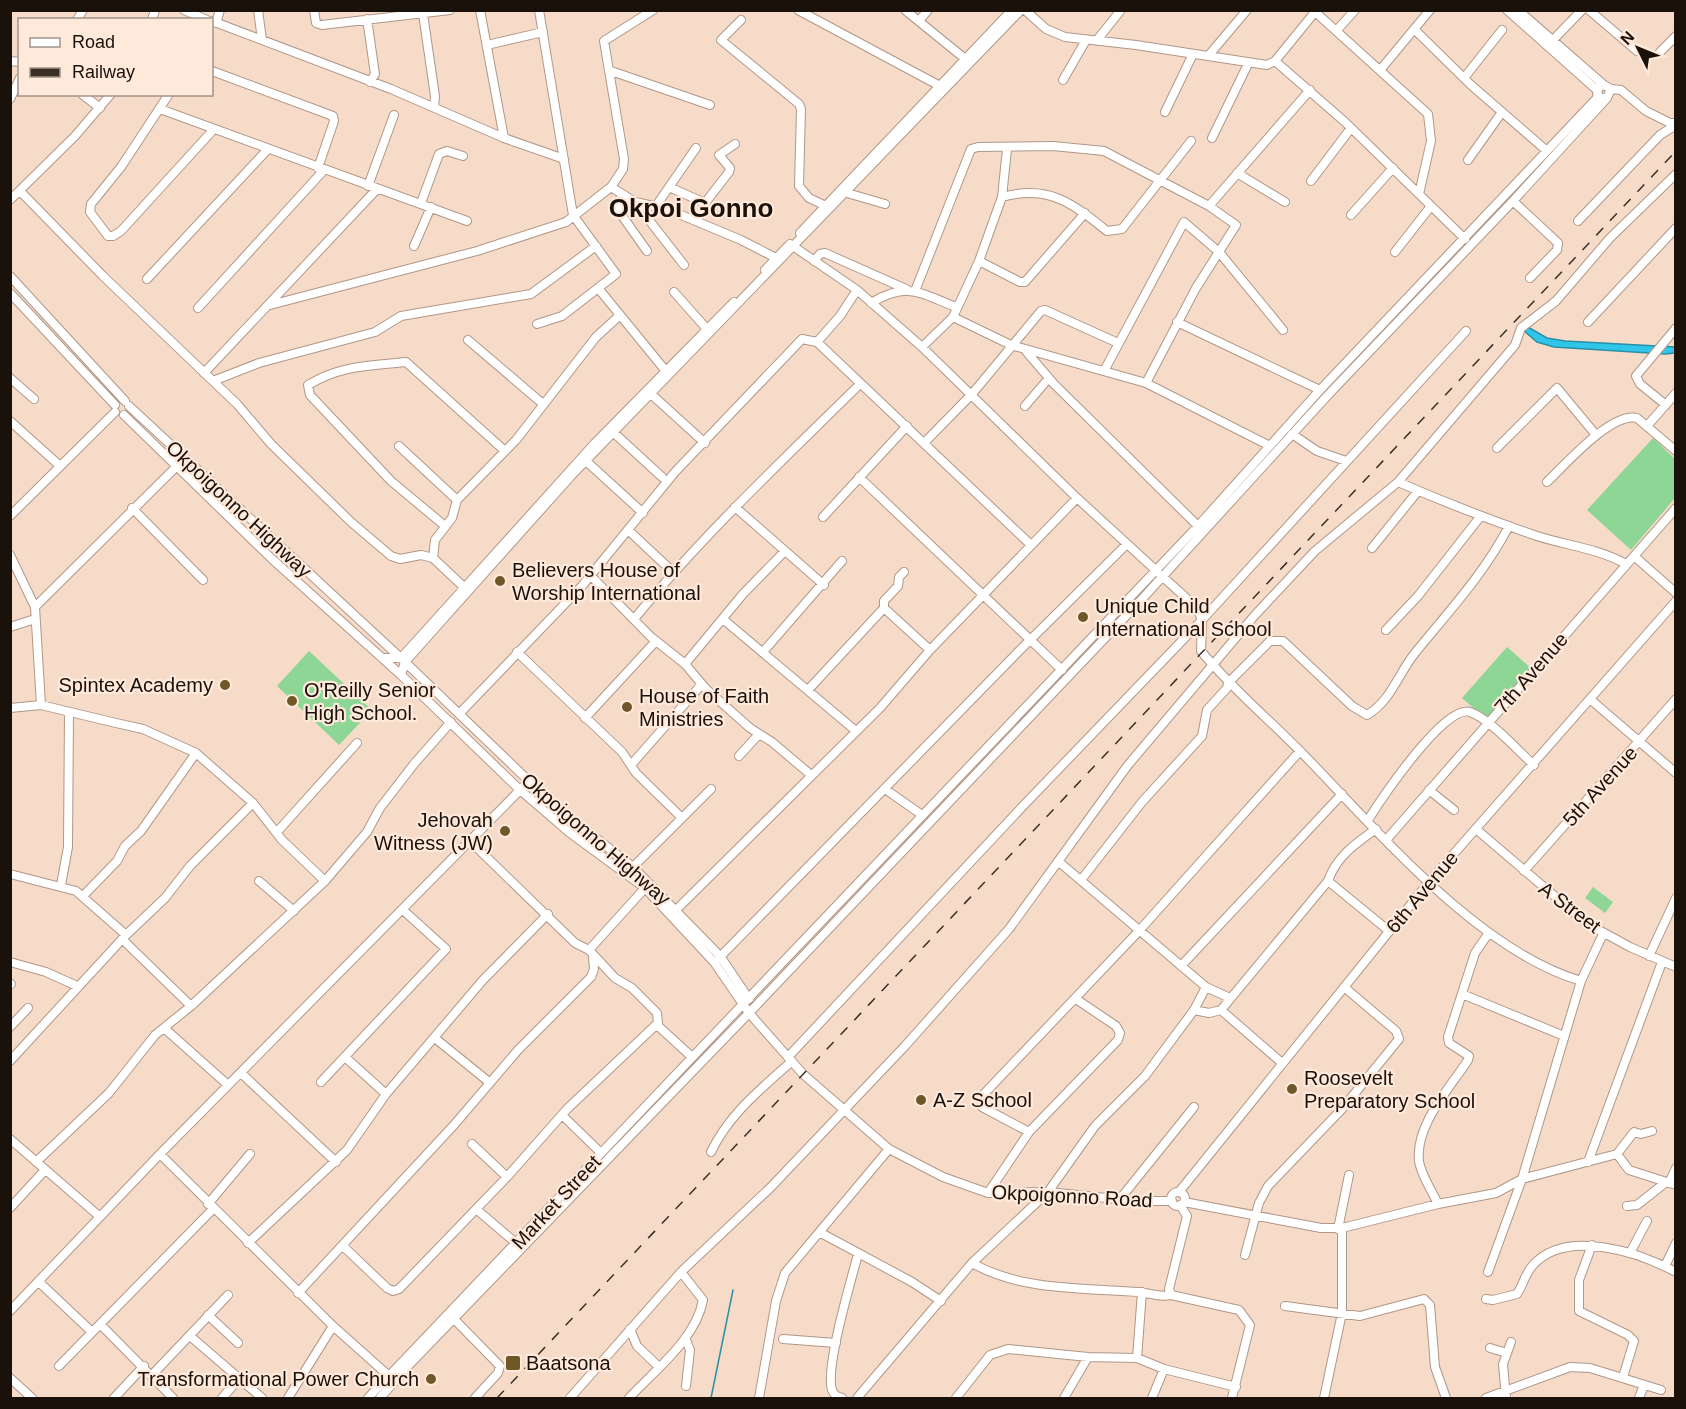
<svg xmlns="http://www.w3.org/2000/svg" width="1686" height="1409" font-family="Helvetica,sans-serif">
	<style>
		.green { fill: #8dd696 }
		.water { fill: #30c6ea; stroke: #2990a7; stroke-width: 1.5 }
		.lines { fill: none; stroke-linecap: round; stroke-linejoin: round }
		.stream { stroke: #2990a7; stroke-width: 1.5 }
		.minor-casing { stroke: #b09787; stroke-width: 10 }
		.minor { stroke: #fff; stroke-width: 8 }
		.rail { stroke: #3a2f27; stroke-width: 1.5; stroke-dasharray: 10 10; stroke-linecap: butt }
		.poi-dot { fill: #705728; stroke: #ffe9db; stroke-width: 2 }
		.labels { text-anchor: middle; stroke-width: 4.5; stroke-linejoin: round; paint-order: stroke }
		.street-label { font-size: 20px; fill: #1a110b; stroke: #ffe9db }
		.poi-label { font-size: 20px; fill: #1a110b; stroke: #ffe9db; text-anchor: start }
		.district-label { font-size: 26px; font-weight: bold; fill: #1a110b; stroke: #ffe9db }
	</style>
	<rect width="100%" height="100%" fill="#f6dbc9"/>
	<path class="green" d="M 1653,438 L 1675,459 L 1675,498 L 1631,550 L 1587,510 Z
		M 1507,647 L 1531,668 L 1486,719 L 1462,698 Z
		M 309,651 L 372,710 L 339,745 L 277,686 Z
		M 1593,887 L 1613,902 L 1605,913 L 1585,898 Z"/>
	<path class="water" d="M 1526,326 L 1547,338 L 1565,341 L 1675,347 L 1675,353 L 1665,354 L 1554,347 L 1537,342 L 1523,330 Z"/>
	<g class="lines">
		<path class="stream" d="M 711,1398 L 733,1290"/>
		<g class="minor-casing">
			<path id="minor" d="M 184,10 L 207,20
				M 258,10 L 262,40
				M 314,10 L 316,23 L 322,25 L 450,10
				M 480,10 L 504,138
				M 798,10 L 940,86
				M 905,10 L 969,62
				M 1025,10 L 1046,29 L 1065,37 L 1136,45 L 1267,65 L 1275,61 L 1315,12
				M 1313,10 L 1428,114 L 1431,141 L 1419,194
				M 1507,10 L 1597,90
				M 1518,10 L 1604,85
				M 1589,10 L 1637,51
				M 423,14 L 435,96 L 434,107
				M 367,19 L 375,74 L 370,82
				M 77,20 L 83,10
				M 152,20 L 155,10
				M 741,20 L 721,40 L 799,104 L 801,109 L 799,186 L 809,198 L 826,206
				M 212,21 L 391,89 L 504,138 L 564,159
				M 919,21 L 928,10
				M 216,23 L 220,10
				M 1414,29 L 1471,85 L 1547,151
				M 1337,30 L 1355,10
				M 1097,40 L 1121,10
				M 1552,41 L 1582,10
				M 487,45 L 543,32
				M 1660,52 L 1676,36
				M 1209,55 L 1247,10
				M 10,61 L 20,62
				M 1275,61 L 1345,122 L 1465,239
				M 1381,69 L 1430,10
				M 212,71 L 333,116 L 334,121 L 318,168
				M 611,71 L 710,105
				M 1464,78 L 1502,30
				M 1063,80 L 1086,40
				M 1611,89 L 1607,98 L 1601,98 L 1597,94 L 1599,87 L 1604,85 L 1611,89 L 1621,90 L 1646,111 L 1670,123 L 1676,123
				M 82,94 L 100,108
				M 169,94 L 121,167 L 91,204 L 90,212 L 108,236 L 113,236 L 121,231 L 214,129
				M 10,99 L 20,78
				M 160,109 L 467,221
				M 1165,112 L 1193,54
				M 1212,138 L 1248,64
				M 1468,160 L 1502,112
				M 1237,173 L 1285,202
				M 1311,181 L 1351,128
				M 368,186 L 394,115
				M 611,187 L 635,202 L 667,209 L 741,240 L 776,258
				M 669,187 L 705,203 L 729,172 L 730,168 L 719,155 L 735,144
				M 20,191 L 103,276 L 237,404 L 271,444 L 351,522 L 391,556 L 400,559 L 421,555 L 433,558 L 467,590
				M 847,193 L 885,204
				M 623,195 L 618,202 L 618,210 L 647,251
				M 1002,197 C 1048,184 1072,203 1107,231 L 1122,229 L 1191,141
				M 10,200 L 75,136 L 111,94
				M 1513,201 L 1558,243 L 1557,250 L 1530,278
				M 635,202 L 684,265
				M 421,203 L 439,154 L 447,151 L 463,156
				M 656,206 L 696,148
				M 1209,206 L 1310,90
				M 1351,215 L 1393,168
				M 1578,221 L 1660,135 L 1676,125
				M 800,233 L 1012,10
				M 790,244 L 857,290 L 922,347 L 1077,498 L 1197,608 L 1202,620 L 1201,651 C 1232,689 1270,720 1304,755 C 1379,832 1477,950 1581,981
				M 414,246 L 431,207
				M 1395,252 L 1431,206
				M 814,261 L 820,254 L 825,253 L 906,289
				M 979,261 L 1020,282 L 1025,282 L 1085,213
				M 765,270 L 788,246
				M 10,276 L 125,401
				M 147,279 L 268,149
				M 598,288 L 665,370
				M 915,291 L 971,149 L 978,147 L 1053,146 L 1104,151 L 1209,206 L 1236,225 L 1196,288 L 1146,383
				M 674,292 L 706,328
				M 10,293 L 115,405
				M 871,303 C 909,281 919,293 956,307
				M 270,305 L 477,251 L 566,222 L 611,187 L 623,169 L 624,159 L 604,41 L 653,10
				M 198,308 L 324,170
				M 953,317 L 1011,345 L 1146,383 L 1270,446
				M 1177,322 L 1320,390
				M 1588,322 L 1676,228
				M 537,324 L 562,316 L 616,274 L 573,215 L 539,10
				M 468,340 L 543,404
				M 817,342 L 840,316 L 857,290
				M 922,347 L 953,317 L 979,261 L 1002,197 L 1007,149
				M 1025,350 L 1054,384 L 1198,526
				M 1104,371 L 1184,222 L 1219,252 L 1283,330
				M 204,373 L 377,189
				M 10,378 L 34,399
				M 213,381 L 259,363 L 375,332 L 401,316 L 531,294 L 596,246
				M 651,394 L 705,443
				M 1666,405 L 1640,384 L 1636,376 L 1676,328
				M 129,406 L 405,662 L 555,806 L 633,867 L 720,956 L 749,999
				M 1025,406 L 1049,378
				M 124,415 L 272,559 L 401,675 L 520,790 L 570,833 L 645,888 L 714,962 L 749,1013 L 803,1074 L 889,1149 L 943,1177 L 988,1193 L 1048,1192 L 1136,1201 L 1172,1201
				M 10,421 L 59,465
				M 1647,426 L 1676,393
				M 613,432 L 662,477
				M 1292,434 L 1317,451 L 1346,461
				M 925,442 L 972,394 L 1041,311 L 1045,310 L 1118,343
				M 399,446 L 457,500 L 452,518 L 435,540 L 433,558
				M 1497,448 L 1557,388 L 1596,435
				M 586,461 L 643,513
				M 859,477 L 1062,670
				M 1398,482 C 1444,502 1490,520 1537,536 C 1568,546 1597,548 1626,564
				M 1547,482 C 1565,465 1611,412 1637,418 L 1676,451
				M 457,500 L 516,440 L 596,337 L 619,316
				M 735,507 L 824,585
				M 132,508 L 203,580
				M 10,516 L 115,412
				M 823,517 L 907,426
				M 445,526 L 391,481 L 310,395 L 308,385 C 341,365 369,366 406,362 L 505,451
				M 628,530 L 673,572
				M 1372,548 L 1418,491
				M 10,555 L 35,607 L 41,705
				M 1634,556 L 1676,593
				M 591,576 L 651,637 L 685,664 L 706,689 L 750,728 L 772,742 L 811,775
				M 35,607 L 177,466
				M 884,608 L 884,601 L 898,586 L 899,577 L 904,572
				M 635,618 C 704,534 783,460 860,384
				M 724,620 L 856,731
				M 10,627 L 35,619
				M 1386,630 L 1418,596 L 1480,517
				M 517,652 L 622,752 L 636,773 L 681,817
				M 763,652 L 842,561
				M 382,658 L 401,658 L 595,443 L 734,302
				M 685,664 L 743,594 L 784,552
				M 401,675 L 405,662 L 571,476 L 1021,10
				M 808,690 L 884,608 L 930,650
				M 1591,700 L 1676,773
				M 10,708 L 41,705 L 116,723 L 143,729 L 196,753 L 253,803 L 282,840 L 325,881
				M 459,714 L 582,586 L 675,472 L 802,339 L 817,342 L 1031,545
				M 585,718 L 656,641
				M 739,756 L 759,734
				M 631,765 L 702,684
				M 885,789 L 922,815
				M 1429,790 L 1454,810
				M 1368,820 C 1380,801 1445,703 1470,712 C 1490,719 1517,750 1534,765
				M 1476,829 L 1586,923 L 1630,947 L 1676,967
				M 277,832 L 357,743
				M 1387,839 L 1676,508
				M 1058,861 L 1206,987 L 1230,998
				M 633,867 L 711,789
				M 1524,871 L 1676,699
				M 10,874 L 76,891 L 126,935
				M 1081,880 L 1142,802 L 1202,736 L 1207,710 L 1227,688 L 1228,683 L 1270,641 L 1283,641 L 1352,706 L 1367,715 C 1391,701 1398,674 1415,653 C 1449,611 1484,574 1509,526
				M 259,881 L 294,911
				M 1328,881 L 1389,931
				M 61,885 L 68,847 L 69,712
				M 83,896 L 117,861 L 125,846 L 141,831 L 196,753
				M 676,910 L 880,708 L 930,650 L 1077,498
				M 122,939 L 191,1006
				M 589,950 L 645,888
				M 1649,956 L 1676,898
				M 718,959 L 1020,650 L 1126,545
				M 10,962 L 46,972 L 77,986
				M 1181,966 L 1342,794
				M 10,984 L 11,984
				M 1462,994 L 1564,1036
				M 1076,999 L 1116,1026 L 1120,1033 L 1118,1040 L 1029,1132 L 982,1107 L 982,1096 L 1138,932 L 1300,751
				M 1194,1010 L 1209,1013 L 1221,1010 L 1328,881 C 1336,857 1356,843 1376,829
				M 1221,1010 L 1282,1063
				M 657,1025 L 692,1057
				M 10,1027 L 28,1008
				M 164,1028 L 228,1085
				M 436,1039 L 489,1082
				M 345,1057 L 386,1094
				M 788,1057 L 1022,807 L 1202,620 L 1466,331
				M 10,1061 L 126,935 L 165,898 L 190,866 L 253,803
				M 241,1073 L 336,1162
				M 321,1082 L 446,949 L 403,910
				M 562,1115 L 601,1153
				M 10,1139 L 99,1216
				M 472,1144 L 507,1177
				M 711,1152 C 729,1114 761,1089 792,1061
				M 160,1154 L 333,1326 L 389,1376
				M 1617,1154 L 1629,1170 L 1676,1185
				M 36,1162 L 109,1093 L 155,1035 L 191,1006 L 325,881 L 367,832 L 380,808 L 414,764 L 451,722
				M 1588,1162 L 1662,962
				M 1669,1183 L 1676,1168
				M 1179,1192 L 1429,882 L 1676,601
				M1171 1199a7 7 0 1 1 14 0a7 7 0 1 1-14 0Z
				M 988,1193 L 1029,1132
				M 1120,1199 L 1194,1107
				M 1184,1202 L 1321,1228 L 1342,1228 L 1438,1204 L 1496,1193 L 1522,1179 L 1617,1154 L 1634,1132 L 1641,1134 L 1652,1131
				M 208,1204 L 250,1154
				M 1438,1204 C 1432,1191 1421,1175 1419,1161 C 1415,1125 1450,1088 1468,1060 L 1469,1056 L 1449,1043 L 1448,1037 L 1475,953 L 1488,934
				M 1627,1206 L 1637,1205 L 1665,1183
				M 10,1208 L 45,1170
				M 476,1209 L 517,1244
				M 1338,1229 L 1349,1175
				M 821,1233 L 912,1282 L 941,1301
				M 248,1243 L 347,1150 L 386,1094 L 483,980 L 548,914
				M 1592,1245 L 1579,1280 L 1579,1311 L 1628,1335 L 1634,1341 L 1623,1377
				M 344,1247 L 387,1288 L 393,1291 L 399,1289 L 507,1177 L 567,1109 L 658,1023 L 657,1013 L 632,988 L 615,978 L 589,950 L 575,943 L 471,842
				M 1630,1253 L 1647,1221
				M 1245,1255 L 1259,1203 L 1268,1186 L 1342,1109 L 1399,1039 L 1396,1031 L 1344,987
				M 972,1263 C 1021,1291 1084,1288 1139,1292 C 1150,1293 1160,1298 1171,1295 L 1239,1310 L 1250,1325 L 1232,1398
				M 1665,1266 L 1676,1243
				M 1488,1272 L 1522,1179 L 1581,981 L 1603,934
				M 40,1283 L 92,1332
				M 298,1293 L 454,1125 L 518,1050 L 591,977 L 594,969 L 593,958
				M 1171,1295 L 1169,1289 L 1187,1216 L 1180,1205
				M 1486,1299 L 1493,1300 L 1517,1294 C 1523,1285 1525,1274 1533,1265 C 1566,1228 1638,1252 1676,1272
				M 1285,1306 L 1360,1316 L 1424,1299 L 1430,1305 L 1435,1367 L 1446,1398
				M 10,1311 L 160,1154 L 529,781
				M 208,1315 L 238,1343
				M 454,1319 L 500,1366 L 498,1373 L 475,1398
				M 100,1324 L 173,1398
				M 630,1329 L 637,1346 L 658,1366
				M 190,1336 L 262,1398
				M 783,1339 L 836,1343
				M 686,1340 L 690,1350 L 686,1386
				M 1490,1348 L 1507,1353
				M 1137,1358 L 1142,1292
				M 59,1366 L 213,1209
				M 152,1375 L 228,1295
				M 10,1378 L 32,1398
				M 114,1398 L 144,1366
				M 222,1398 L 239,1379
				M 288,1398 L 333,1326
				M 368,1398 L 1198,526 L 1320,390 L 1598,97
				M 380,1398 L 408,1366 L 749,1013 L 1143,598 L 1328,395 L 1513,201 L 1607,98
				M 570,1398 L 681,1272 L 771,1187 L 905,1046 L 1009,929 L 1128,765 L 1255,615 L 1315,551 L 1398,482 L 1515,345 L 1521,328 L 1556,301 L 1610,238 L 1676,174
				M 629,1398 C 655,1370 696,1339 703,1300 L 681,1272
				M 759,1398 L 776,1301 L 785,1273 L 889,1149
				M 842,1398 C 837,1397 834,1395 832,1390 C 825,1367 851,1281 858,1254
				M 857,1398 L 972,1263 L 1048,1192 L 1095,1126 L 1145,1076 L 1194,1010 L 1206,987
				M 956,1398 L 990,1355 L 1008,1349 L 1088,1357 L 1137,1358 L 1164,1369 L 1236,1387
				M 1064,1398 L 1088,1357
				M 1152,1398 L 1164,1369
				M 1324,1398 L 1342,1313 L 1342,1228
				M 1486,1398 L 1570,1367 L 1590,1368 L 1661,1390
				M 1506,1398 L 1503,1364 L 1511,1342
				M 1639,1398 L 1644,1385"/>
		</g>
		<use href="#minor" class="minor"/>
		<path class="rail" d="M 497,1398 L 1676,151"/>
	</g>
	<g class="poi-dot">
		<circle cx="500" cy="581" r="6"/>
		<circle cx="1083" cy="617" r="6"/>
		<circle cx="225" cy="685" r="6"/>
		<circle cx="292" cy="701" r="6"/>
		<circle cx="627" cy="707" r="6"/>
		<circle cx="505" cy="831" r="6"/>
		<circle cx="1292" cy="1089" r="6"/>
		<circle cx="921" cy="1100" r="6"/>
		<rect x="505" y="1355" width="16" height="16" rx="3"/>
		<circle cx="431" cy="1379" r="6"/>
	</g>
	<g class="labels">
		<g class="street-label">
			<text transform="translate(239 509) rotate(43)" y="7">Okpoigonno Highway</text>
			<text transform="translate(1531 673) rotate(-49)" y="7">7th Avenue</text>
			<text transform="translate(1600 786) rotate(-48)" y="7">5th Avenue</text>
			<text transform="translate(596 839) rotate(41)" y="7">Okpoigonno Highway</text>
			<text transform="translate(1422 892) rotate(-50)" y="7">6th Avenue</text>
			<text transform="translate(1570 907) rotate(37)" y="7">A Street</text>
			<text transform="translate(1072 1196) rotate(3)" y="7">Okpoigonno Road</text>
			<text transform="translate(556 1202) rotate(-47)" y="7">Market Street</text>
		</g>
		<g class="poi-label">
			<text x="512" y="577">Believers House of<tspan x="512" dy="23">Worship International</tspan></text>
			<text x="1095" y="613">Unique Child<tspan x="1095" dy="23">International School</tspan></text>
			<text x="213" y="692" text-anchor="end">Spintex Academy</text>
			<text x="304" y="697">O'Reilly Senior<tspan x="304" dy="23">High School.</tspan></text>
			<text x="639" y="703">House of Faith<tspan x="639" dy="23">Ministries</tspan></text>
			<text x="493" y="827" text-anchor="end">Jehovah<tspan x="493" dy="23">Witness (JW)</tspan></text>
			<text x="1304" y="1085">Roosevelt<tspan x="1304" dy="23">Preparatory School</tspan></text>
			<text x="933" y="1107">A-Z School</text>
			<text x="526" y="1370">Baatsona</text>
			<text x="419" y="1386" text-anchor="end">Transformational Power Church</text>
		</g>
		<g class="district-label">
			<text x="691" y="217">Okpoi Gonno</text>
		</g>
	</g>
	<rect width="1686" height="1409" fill="none" stroke="#1a110b" stroke-width="24"/>
	<rect x="18" y="18" width="195" height="78" fill="#ffe9db" stroke="#a39388" stroke-width="1.5"/>
	<rect x="30" y="38" width="30" height="9" fill="#ffffff" stroke="#a39388" stroke-width="1.5"/>
	<text x="72" y="48" font-size="18" fill="#1a110b">Road</text>
	<rect x="30" y="68" width="30" height="9" fill="#3a2f27" stroke="#a39388" stroke-width="1.5"/>
	<text x="72" y="78" font-size="18" fill="#1a110b">Railway</text>
	<g transform="translate(1638 48) rotate(313)" stroke="#ffe9db" stroke-width="4.5" paint-order="stroke">
	<path d="M0-4.5L10 22L0 15L-10 22Z" fill="#1a110b"/>
	<text y="-9" font-size="16" font-weight="bold" text-anchor="middle" fill="#1a110b">N</text>
	</g>
</svg>
